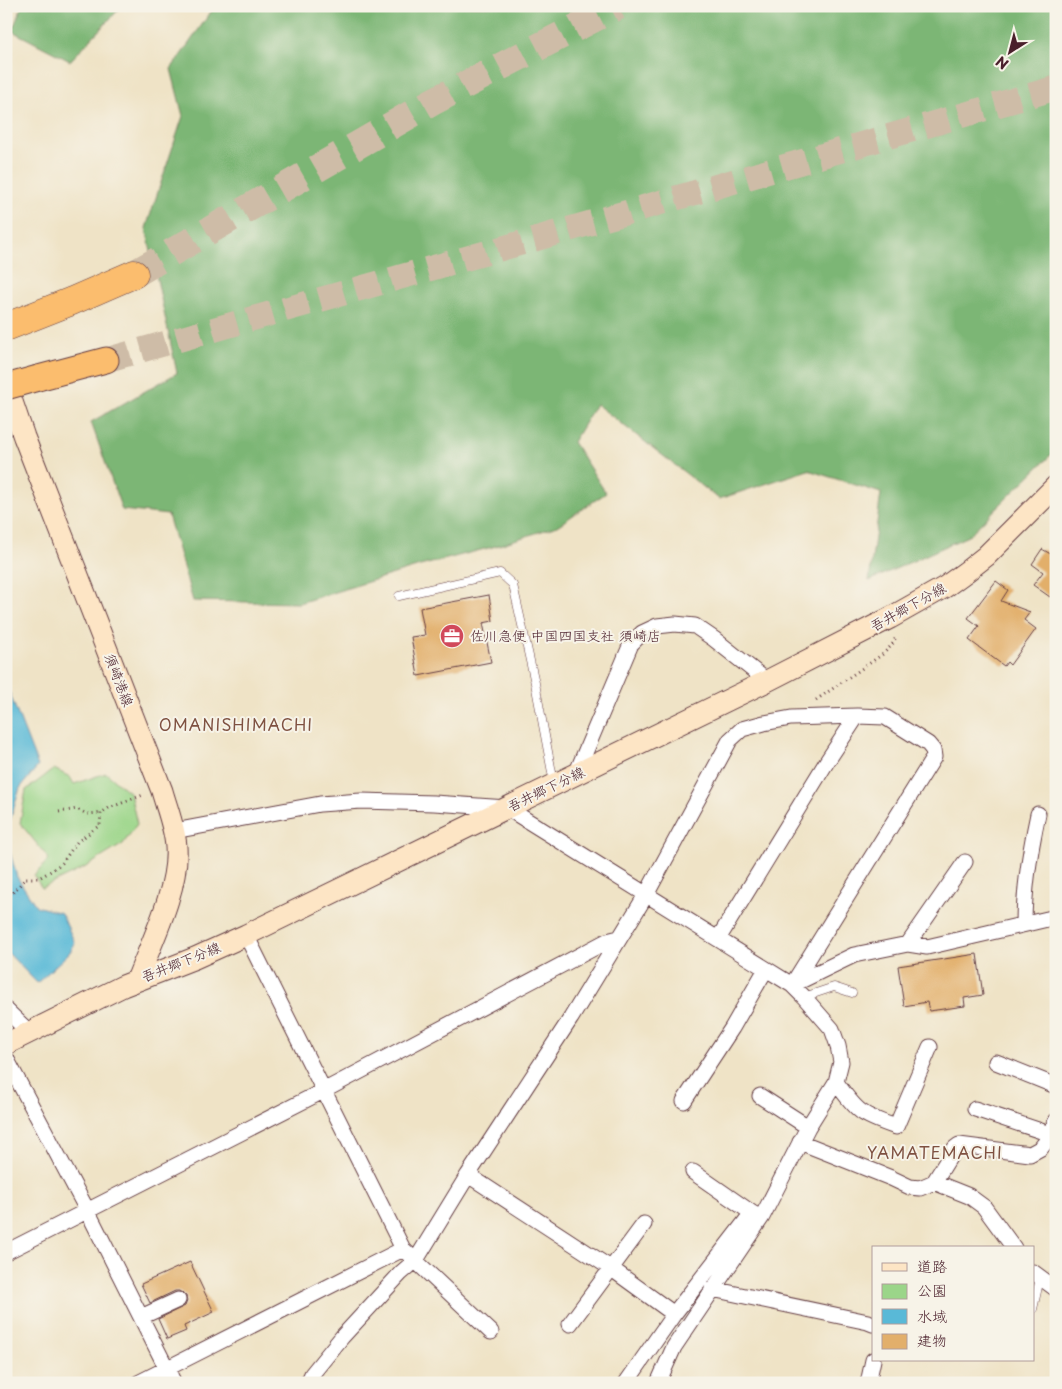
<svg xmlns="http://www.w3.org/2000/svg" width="1062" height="1389" font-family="'Playpen Sans','Klee One',sans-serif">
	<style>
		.green { fill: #9bd589; stroke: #727a5a }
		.forest { fill: #7cb675; stroke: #636a50 }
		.water { fill: #59b9d7; stroke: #526c81 }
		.building { fill: #e2af6b }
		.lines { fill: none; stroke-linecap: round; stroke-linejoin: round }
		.trunk-tunnel { stroke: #cebca7; stroke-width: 25; stroke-dasharray: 25 12; stroke-linecap: butt }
		.motorway-tunnel { stroke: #cebca7; stroke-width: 28; stroke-dasharray: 28 14; stroke-linecap: butt }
		.service-casing { stroke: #633c42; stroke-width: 9 }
		.minor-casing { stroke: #633c42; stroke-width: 17 }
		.secondary-casing { stroke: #633c42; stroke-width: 23 }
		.trunk-casing { stroke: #633c42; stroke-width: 27 }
		.motorway-casing { stroke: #633c42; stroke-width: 29 }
		.path { stroke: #633c42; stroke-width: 3; stroke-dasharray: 1 4; stroke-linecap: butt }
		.service { stroke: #fff; stroke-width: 8 }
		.minor { stroke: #fff; stroke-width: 15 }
		.secondary { stroke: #fde5c5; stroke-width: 21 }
		.trunk { stroke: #fbbd6e; stroke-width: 25 }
		.motorway { stroke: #fbbd6e; stroke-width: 28 }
		.trunk-bridge-casing { stroke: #633c42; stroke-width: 27; stroke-linecap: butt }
		.trunk-bridge { stroke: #fbbd6e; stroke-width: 25 }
		.labels { text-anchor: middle; stroke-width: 4; stroke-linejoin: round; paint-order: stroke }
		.street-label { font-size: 14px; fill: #4a1f2b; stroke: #f7f3e8 }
		.poi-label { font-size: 14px; fill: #4a1f2b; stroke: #f7f3e8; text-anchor: start }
		.quarter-label { font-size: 16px; letter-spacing: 1px; fill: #7f5141; stroke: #f7f3e8 }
	</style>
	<rect width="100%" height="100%" fill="#f7f3e8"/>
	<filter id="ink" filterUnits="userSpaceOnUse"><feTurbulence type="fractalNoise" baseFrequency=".02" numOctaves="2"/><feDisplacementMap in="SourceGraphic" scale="10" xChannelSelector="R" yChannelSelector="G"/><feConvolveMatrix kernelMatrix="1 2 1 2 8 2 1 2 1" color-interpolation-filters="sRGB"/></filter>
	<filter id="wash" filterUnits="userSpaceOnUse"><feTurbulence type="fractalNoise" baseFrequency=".0096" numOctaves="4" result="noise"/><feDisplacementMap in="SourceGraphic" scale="20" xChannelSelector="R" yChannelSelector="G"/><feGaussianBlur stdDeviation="1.12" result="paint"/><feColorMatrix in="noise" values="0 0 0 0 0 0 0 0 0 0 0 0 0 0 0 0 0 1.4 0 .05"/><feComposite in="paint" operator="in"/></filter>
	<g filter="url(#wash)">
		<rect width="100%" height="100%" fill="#efe3c6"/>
		<path class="green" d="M 54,769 L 70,777 L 74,784 L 106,773 L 130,793 L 137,824 L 123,844 L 84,868 L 42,888 L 34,876 L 49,859 L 20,823 L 26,790 Z"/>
		<path class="forest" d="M 22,6 L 122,6 L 70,61 L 12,31 Z
			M 215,6 L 1056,6 L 1056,450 L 968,536 L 869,581 L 881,493 L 808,470 L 719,499 L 596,404 L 573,442 L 606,493 L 557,526 L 496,546 L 420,566 L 299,603 L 193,601 L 168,515 L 122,510 L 91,422 L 177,373 L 146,228 L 183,116 L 171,69 Z"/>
		<path class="water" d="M 6,684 L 38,766 L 20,788 L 6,833 Z
			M 6,838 L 17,877 L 36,906 L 61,913 L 75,943 L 70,952 L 37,983 L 9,954 L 6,953 Z"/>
		<g id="blocks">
			<path class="building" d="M 1042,549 L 1054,556 L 1056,553 L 1056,589 L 1050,597 L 1033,585 L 1043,572 L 1032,564 Z
				M 996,581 L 1008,590 L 1001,601 L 1030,612 L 1024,620 L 1036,629 L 1010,665 L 1007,662 L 1004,666 L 969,640 L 979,626 L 968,618 Z
				M 489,595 L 493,621 L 483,623 L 491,662 L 418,676 L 411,637 L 425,635 L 420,608 Z
				M 977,954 L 983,995 L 964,998 L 965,1006 L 929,1011 L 927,1002 L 904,1006 L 898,966 Z
				M 190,1262 L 214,1312 L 184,1326 L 186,1331 L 167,1339 L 158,1319 L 185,1306 L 187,1301 L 186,1296 L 179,1291 L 175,1291 L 150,1303 L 141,1284 Z"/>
		</g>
	</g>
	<g filter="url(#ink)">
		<use href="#blocks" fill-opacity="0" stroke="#633c42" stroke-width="1"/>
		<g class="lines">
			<path class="trunk-tunnel" d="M 106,360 L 528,241 L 1056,88"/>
			<path class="motorway-tunnel" d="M 134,274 L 432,102 L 618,6"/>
			<g class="service-casing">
				<path id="service" d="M 399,596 L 500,573 L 513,585 L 535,683 L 554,783
					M 804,997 L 834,987 L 852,993
					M 1033,1309 L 1040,1278"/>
			</g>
			<g class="minor-casing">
				<path id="minor" d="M 576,774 L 631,644 L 642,633 L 657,626 L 675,624 L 695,626 L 714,639 L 767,681
					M 174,831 L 320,804 L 361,801 L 434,803 L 507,808 L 792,985 L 804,997 L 832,1029 L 838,1046 L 841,1062 L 836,1082 L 808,1127 L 762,1217 L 674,1347 L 658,1383
					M 1024,924 C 1024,887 1030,851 1038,814
					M 246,935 L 403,1249 L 491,1332
					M 718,939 L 826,763 L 857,716 L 885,717 L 928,744 L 933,750 L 934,757 L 792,985
					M 908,944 L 965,862
					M 792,985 L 854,955 L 908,944 L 927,947 L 1056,917
					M 6,1010 L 29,1032
					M 6,1058 L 87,1210 L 174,1383
					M 996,1062 L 1056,1086
					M 836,1082 C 857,1112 861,1115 896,1127 L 930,1047
					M 760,1096 L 808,1127
					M 684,1101 L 732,1028 L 766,969
					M 975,1109 L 1050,1134
					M 800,1142 L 891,1178 L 910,1187 L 920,1188 L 934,1182 L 969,1196 L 984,1207 L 1014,1248
					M 693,1172 L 752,1213 L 760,1217
					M 468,1175 L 612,1269 L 674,1314
					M 934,1182 L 955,1148 L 959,1145 L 1030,1154 L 1041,1148 L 1045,1143 L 1056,1121
					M 6,1252 L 325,1090 L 607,941 L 619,938
					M 1033,1272 L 1056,1289
					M 712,1289 L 868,1322 L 873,1324
					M 141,1317 L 178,1300
					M 570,1324 L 644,1224
					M 138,1383 L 403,1249
					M 308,1383 L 312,1374 L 342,1337 L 401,1273 L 416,1260 L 468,1175 L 571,1018 L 646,895 L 730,740 L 742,729 L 764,723 L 791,718 L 857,716
					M 626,1383 L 674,1314 L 752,1213
					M 868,1383 L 873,1360"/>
			</g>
			<g class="secondary-casing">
				<path id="secondary" d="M 6,384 L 24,437 L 162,791 C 167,809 175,828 176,847 C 179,888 152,941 137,980
					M 6,1044 L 123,986 L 195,958 L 246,935 L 767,681 L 890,618 L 945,587 L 967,571 L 986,556 L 1056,486"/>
			</g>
			<g class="trunk-casing">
				<path id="trunk" d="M 38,378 L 106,360"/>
			</g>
			<g class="motorway-casing">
				<path id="motorway" d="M 6,327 L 72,301 L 134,274"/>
			</g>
			<path class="path" d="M 816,700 L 883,654 L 892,645 L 896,637
				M 59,812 L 77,809 L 87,814 L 101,813
				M 6,900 L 26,878 L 39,878 L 51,871 L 62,863 L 77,842 L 100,825 L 101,813 L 109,808 L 143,795"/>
			<use href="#service" class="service"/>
			<use href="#minor" class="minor"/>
			<use href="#secondary" class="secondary"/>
			<use href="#trunk" class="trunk"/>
			<use href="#motorway" class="motorway"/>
			<g class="trunk-bridge-casing">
				<path id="trunk-bridge" d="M 6,387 L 38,378"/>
			</g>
			<use href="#trunk-bridge" class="trunk-bridge"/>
		</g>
	</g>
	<defs>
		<g id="office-disc" transform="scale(1.25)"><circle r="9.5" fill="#d1495b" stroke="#f7f3e8"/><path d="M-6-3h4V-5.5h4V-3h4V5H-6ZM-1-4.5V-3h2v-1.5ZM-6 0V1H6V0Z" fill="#fff"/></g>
	</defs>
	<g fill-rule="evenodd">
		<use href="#office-disc" x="452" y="636"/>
	</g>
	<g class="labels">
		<g class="street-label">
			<text transform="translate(908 607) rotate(-29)" y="5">吾井郷下分線</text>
			<text transform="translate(119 680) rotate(69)" y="5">須崎港線</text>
			<text transform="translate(546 789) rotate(-26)" y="5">吾井郷下分線</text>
			<text transform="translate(181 962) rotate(-22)" y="5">吾井郷下分線</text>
		</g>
		<g class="poi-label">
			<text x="470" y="641">佐川急便 中国四国支社 須崎店</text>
		</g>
		<g class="quarter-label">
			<text x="236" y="731">OMANISHIMACHI</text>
			<text x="935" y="1159">YAMATEMACHI</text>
		</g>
	</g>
	<rect width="1062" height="1389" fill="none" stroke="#f7f3e8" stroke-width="25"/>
	<rect x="872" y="1246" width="162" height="115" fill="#f7f3e8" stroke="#b29e9c"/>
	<rect x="882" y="1263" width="25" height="8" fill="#fde5c5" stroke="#b29e9c"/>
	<text x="917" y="1272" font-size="15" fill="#4a1f2b">道路</text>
	<rect x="882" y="1284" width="25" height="15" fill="#9bd589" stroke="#b29e9c"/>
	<text x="917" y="1296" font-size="15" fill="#4a1f2b">公園</text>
	<rect x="882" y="1309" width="25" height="15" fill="#59b9d7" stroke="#b29e9c"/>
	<text x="917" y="1322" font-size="15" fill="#4a1f2b">水域</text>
	<rect x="882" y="1334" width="25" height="15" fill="#e2af6b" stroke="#b29e9c"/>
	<text x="917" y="1346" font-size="15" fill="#4a1f2b">建物</text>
	<g transform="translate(1010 52) rotate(216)" stroke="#f7f3e8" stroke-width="4" paint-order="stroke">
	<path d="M0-4L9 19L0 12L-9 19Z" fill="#4a1f2b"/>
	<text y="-8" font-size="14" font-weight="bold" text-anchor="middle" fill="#4a1f2b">N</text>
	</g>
</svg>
